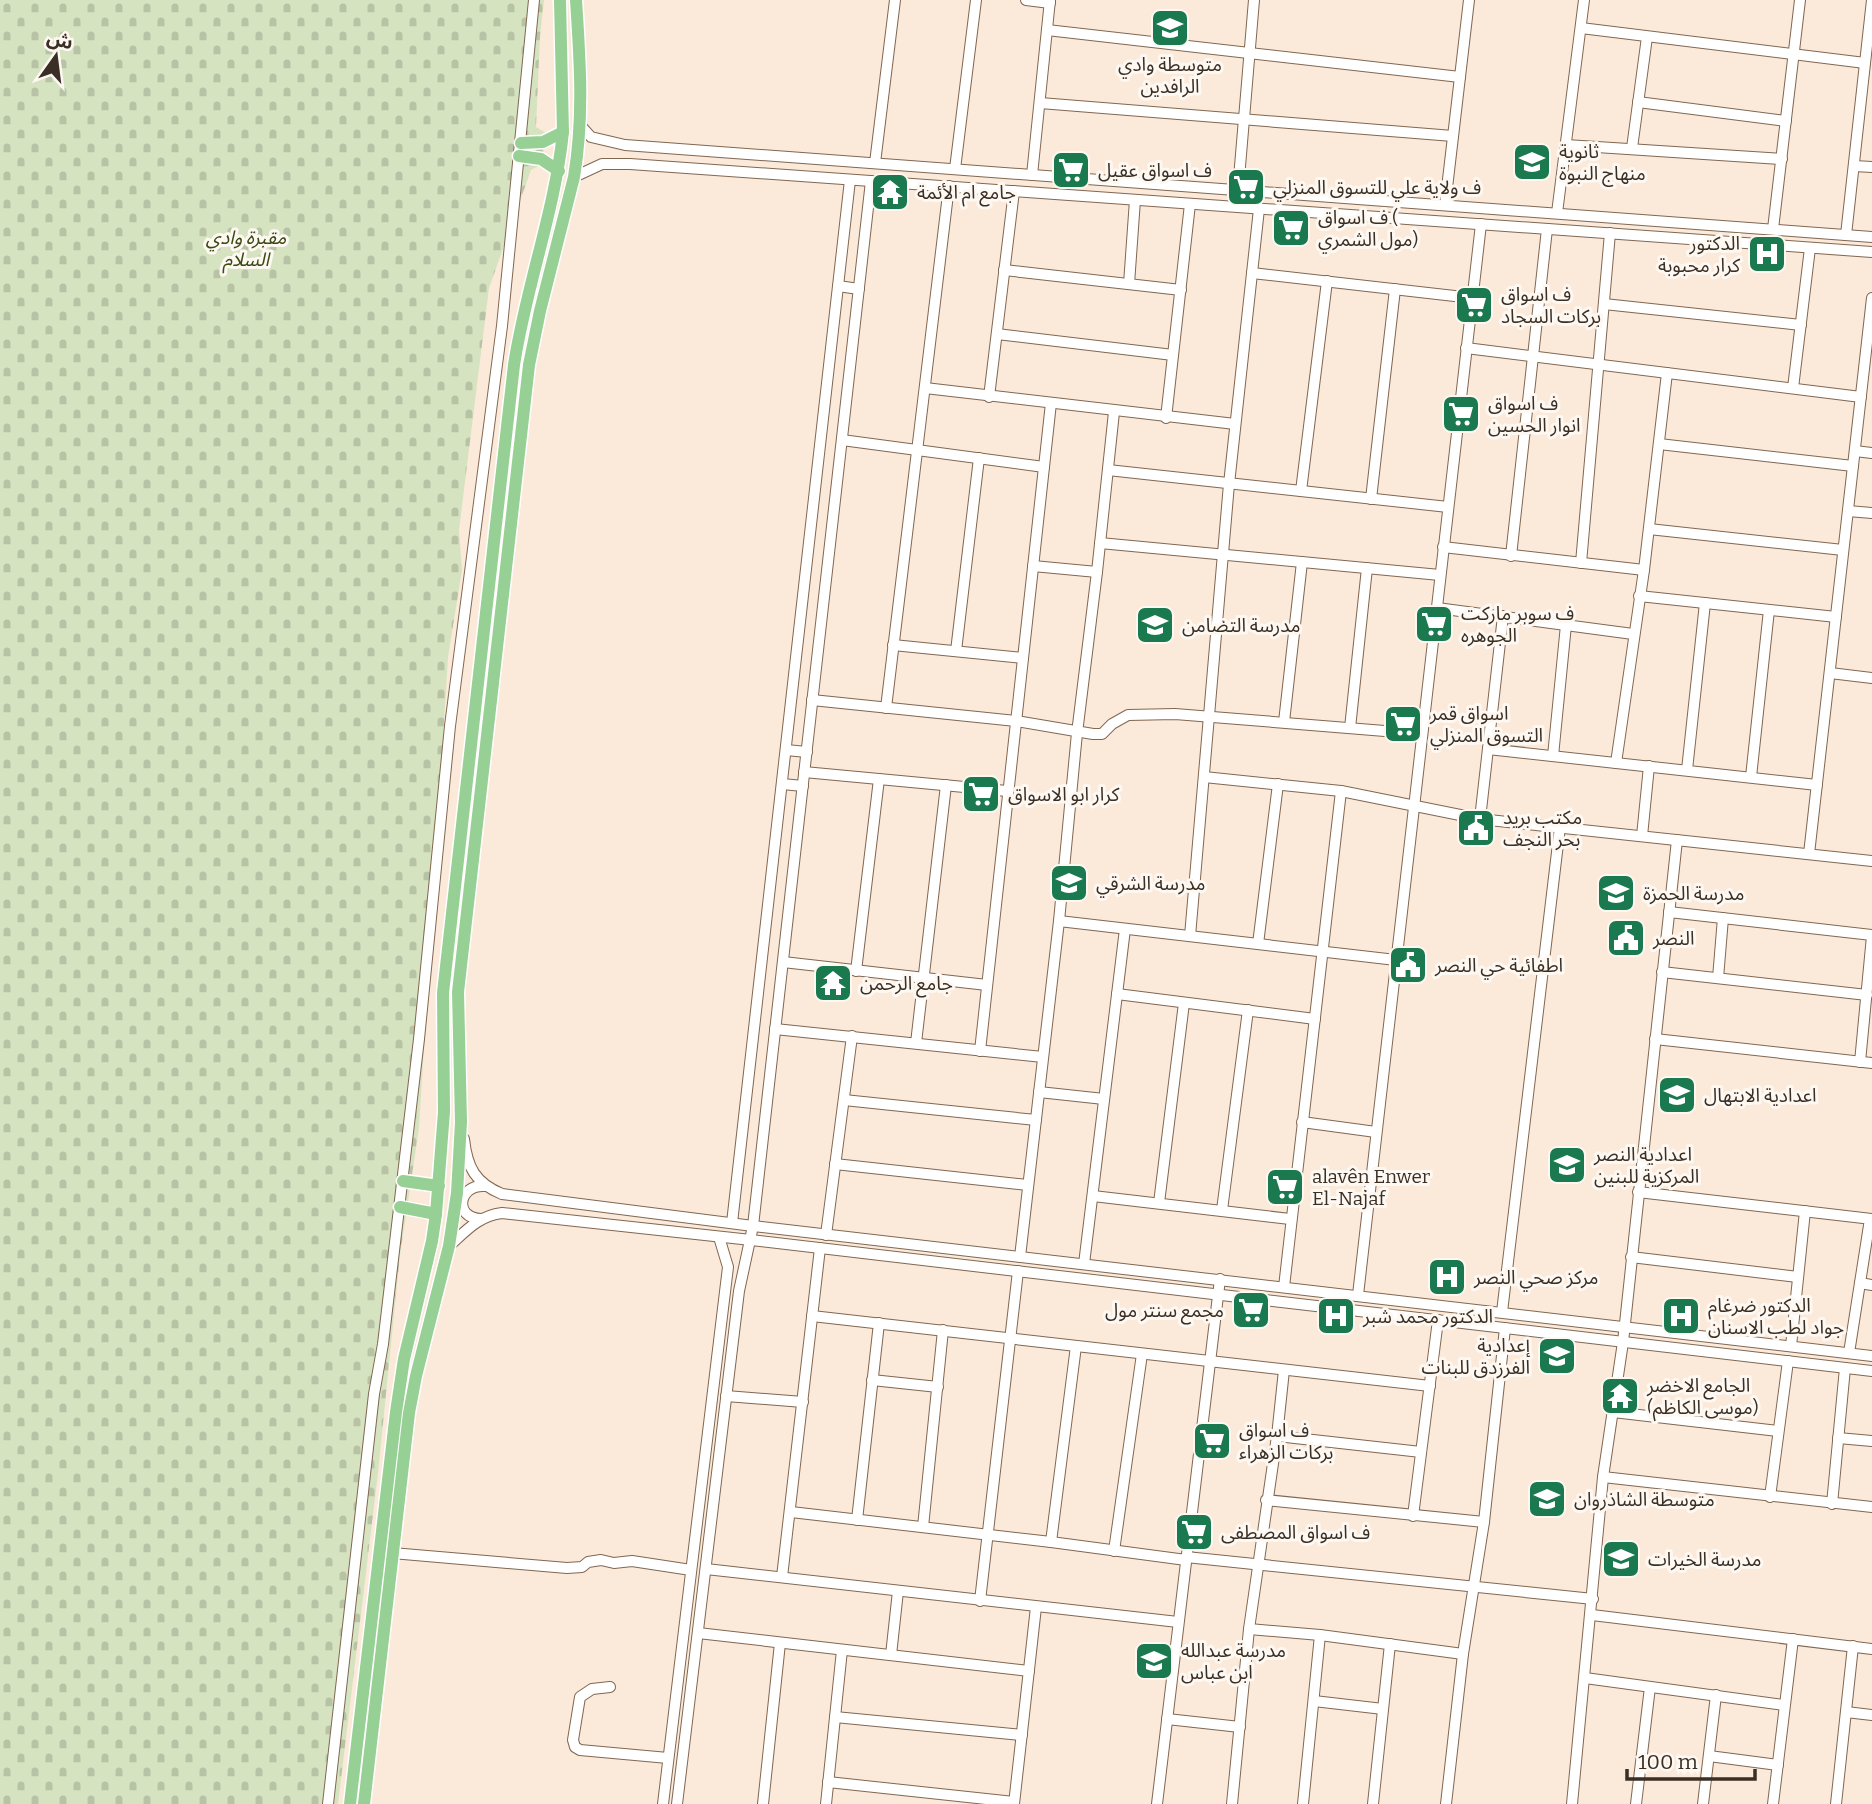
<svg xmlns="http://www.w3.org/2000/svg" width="1872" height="1804" font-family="Bitter,'Noto Sans Arabic',serif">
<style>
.cemetery{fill:url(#cemetery-stones)}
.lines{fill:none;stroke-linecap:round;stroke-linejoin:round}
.minor-casing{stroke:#806751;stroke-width:12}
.major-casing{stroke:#fff;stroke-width:15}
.minor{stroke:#fff;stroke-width:10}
.major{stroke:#97d094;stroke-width:12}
.labels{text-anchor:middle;stroke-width:6;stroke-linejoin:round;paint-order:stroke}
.poi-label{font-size:19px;fill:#3a2f25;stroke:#fef8f3;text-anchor:start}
.park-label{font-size:19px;font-style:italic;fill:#3a4a12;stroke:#fef8f3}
</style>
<defs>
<pattern id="cemetery-stones" width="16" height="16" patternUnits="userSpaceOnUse" patternTransform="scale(1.75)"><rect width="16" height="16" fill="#d6e3c0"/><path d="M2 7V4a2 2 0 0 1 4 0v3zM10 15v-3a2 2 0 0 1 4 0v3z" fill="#b8c3a5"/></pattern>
</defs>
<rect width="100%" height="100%" fill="#fbe9da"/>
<polygon class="cemetery" points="0,0 544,0 540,36 536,127 546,133 542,164 531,170 489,288 459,530 462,570 448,657 419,1128 400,1255 378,1473 338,1804 0,1804"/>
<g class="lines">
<defs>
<g id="minor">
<polyline points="1026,0 1050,3"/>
<polyline points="1581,28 1865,63"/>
<polyline points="1047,30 1460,77"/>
<polyline points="1638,102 1786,121"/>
<polyline points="1040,103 1453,136"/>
<polyline points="581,126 591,137 625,145 1872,237"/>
<polyline points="1566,145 1782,159"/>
<polyline points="1632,148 1647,37"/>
<polyline points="875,163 895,0"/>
<polyline points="1854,166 1872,167"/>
<polyline points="955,169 976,0"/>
<polyline points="1032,175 1050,0"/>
<polyline points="574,177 602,164 630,164 1872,252"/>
<polyline points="1238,190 1254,0"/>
<polyline points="1445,205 1469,0"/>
<polyline points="1557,213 1584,0"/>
<polyline points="1773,229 1800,0"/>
<polyline points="1846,235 1872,0"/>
<polyline points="1004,270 1181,290"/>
<polyline points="1252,273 1472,298"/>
<polyline points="1129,284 1135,200"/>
<polyline points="838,286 859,289"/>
<polyline points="1604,304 1801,325"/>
<polyline points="997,334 1173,355"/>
<polyline points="1466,348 1861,397"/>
<polyline points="925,388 1235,424"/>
<polyline points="1793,388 1810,248"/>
<polyline points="989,397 1014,191"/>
<polyline points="1166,418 1190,204"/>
<polyline points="842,440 1044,467"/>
<polyline points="1659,444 1853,466"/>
<polyline points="1855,451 1872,453"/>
<polyline points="1108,470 1448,507"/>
<polyline points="1301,491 1327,281"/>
<polyline points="1371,499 1395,289"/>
<polyline points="1848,511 1872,513"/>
<polyline points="1649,529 1843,550"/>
<polyline points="1100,543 1440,575"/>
<polyline points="1443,547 1644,570"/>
<polyline points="1511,556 1547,229"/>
<polyline points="1581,563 1610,233"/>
<polyline points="1033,566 1097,572"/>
<polyline points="1639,596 1836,617"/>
<polyline points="1437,608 1633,634"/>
<polyline points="893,645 1023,658"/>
<polyline points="956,651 979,458"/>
<polyline points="1830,673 1872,678"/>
<polyline points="812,700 1016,721 1093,734 1102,734 1112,724 1128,715 1175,714 1422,734"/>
<polyline points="886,708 949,186"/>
<polyline points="1284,722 1302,562"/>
<polyline points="1350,728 1367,568"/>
<polyline points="1488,749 1817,785"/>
<polyline points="786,750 807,752"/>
<polyline points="1553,756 1566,625"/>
<polyline points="1616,763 1644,570 1667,373"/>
<polyline points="1687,770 1705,603"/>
<polyline points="804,772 1007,791"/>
<polyline points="1204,777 1341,791 1480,819 1872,861"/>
<polyline points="1751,777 1769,610"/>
<polyline points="782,784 803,786"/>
<polyline points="1480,819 1503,616"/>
<polyline points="1642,836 1649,766"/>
<polyline points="1809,854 1872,298"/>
<polyline points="1669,912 1872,935"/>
<polyline points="1059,921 1396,960"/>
<polyline points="1190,936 1229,484 1259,209"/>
<polyline points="1258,944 1278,784"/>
<polyline points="783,962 987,985"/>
<polyline points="856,971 879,779"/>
<polyline points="1662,972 1867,995"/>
<polyline points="1718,978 1723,918"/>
<polyline points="1117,994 1315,1019"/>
<polyline points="775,1029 1043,1057"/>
<polyline points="1655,1039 1872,1063"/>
<polyline points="916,1043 946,785"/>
<polyline points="980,1051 1051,403"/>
<polyline points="1860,1062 1872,936"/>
<polyline points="1039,1092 1104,1099"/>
<polyline points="844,1100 1036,1120"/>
<polyline points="1302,1122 1376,1132"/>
<path d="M 464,1139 C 467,1167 475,1183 502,1194 L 753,1226 L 1872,1356"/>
<polyline points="835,1164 1028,1185"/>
<polyline points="1638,1192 1872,1219"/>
<polyline points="1093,1196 1290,1219"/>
<polyline points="1159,1203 1184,1003"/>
<polyline points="1222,1210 1248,1010"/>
<path d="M 481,1219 C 453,1218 458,1184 485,1186"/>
<polyline points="732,1223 850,180"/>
<polyline points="826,1235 852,1036"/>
<path d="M 449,1246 C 466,1231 478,1216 502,1213 L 751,1240 L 1872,1371"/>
<polyline points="1020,1257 1059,921 1077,733 1097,572 1114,412"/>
<polyline points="1631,1257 1798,1277"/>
<polyline points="1084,1264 1125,929"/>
<polyline points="1860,1283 1872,1285"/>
<polyline points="1284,1287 1341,791"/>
<polyline points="1358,1295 1481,224"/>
<polyline points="1502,1312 1560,827"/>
<polyline points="812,1316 1430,1386"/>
<polyline points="1791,1346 1805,1211"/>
<polyline points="1849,1353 1870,1219"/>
<polyline points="872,1380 938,1387"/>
<polyline points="726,1396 803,1402"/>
<polyline points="1613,1412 1778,1431"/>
<polyline points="1277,1436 1421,1452"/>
<polyline points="1838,1438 1872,1441"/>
<polyline points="1603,1477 1872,1507"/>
<polyline points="1770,1497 1788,1361"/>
<polyline points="1266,1500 1484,1522"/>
<polyline points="1832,1504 1845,1368"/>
<polyline points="791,1512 1051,1542 1186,1560"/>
<polyline points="1413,1516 1438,1320"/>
<polyline points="857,1520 879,1323"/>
<polyline points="923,1527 943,1330"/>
<polyline points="1051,1542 1076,1346"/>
<polyline points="1114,1551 1142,1354"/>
<polyline points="392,1553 567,1568 582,1567 588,1562 601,1560 614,1563 632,1561 691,1570"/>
<polyline points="1186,1557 1593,1599"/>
<polyline points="706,1569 1178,1622"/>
<polyline points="782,1577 820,1248"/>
<polyline points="980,1601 1018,1271"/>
<polyline points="1592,1615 1872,1649"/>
<polyline points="1249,1629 1320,1635 1463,1654"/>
<polyline points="698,1633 1029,1671"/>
<polyline points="891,1655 898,1591"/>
<polyline points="1585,1678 1784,1705"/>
<polyline points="610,1687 592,1689 580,1697 573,1740 575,1747 580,1750 668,1758"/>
<polyline points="1314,1701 1383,1709"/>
<polyline points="1846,1712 1872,1715"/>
<polyline points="835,1717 1022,1735"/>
<polyline points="1167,1719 1240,1727"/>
<polyline points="1709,1756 1778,1765"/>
<polyline points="828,1782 1014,1802"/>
<polyline points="328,1804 374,1394 383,1344 419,1039 450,726 502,326 534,0"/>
<polyline points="663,1804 728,1267 719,1237"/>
<polyline points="677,1804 739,1291 753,1226 871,181"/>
<polyline points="763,1804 780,1643"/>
<polyline points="826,1804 842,1650"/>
<polyline points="1014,1804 1036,1607"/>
<polyline points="1157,1804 1220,1279"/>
<polyline points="1232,1804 1249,1629 1277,1436 1284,1370"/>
<polyline points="1303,1804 1320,1635"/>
<polyline points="1373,1804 1390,1644"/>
<polyline points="1446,1804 1463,1654 1484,1522 1505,1328"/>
<polyline points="1572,1804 1603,1477 1623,1342 1677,840"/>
<polyline points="1636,1804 1650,1687"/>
<polyline points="1703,1804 1716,1695"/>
<polyline points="1773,1804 1793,1639"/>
<polyline points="1836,1804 1853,1646"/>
</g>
<g id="major">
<polyline points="521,143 543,142 563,132"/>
<polyline points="519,156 541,159 559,171"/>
<polyline points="403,1181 439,1186"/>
<polyline points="400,1207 436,1214"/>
<path d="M 350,1804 L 396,1412 L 404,1359 L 432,1241 L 436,1214 L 444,1112 L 443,993 L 514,365 C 526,286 555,211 563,132 L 560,0"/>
<path d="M 364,1804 L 409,1413 L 416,1376 L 449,1246 L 457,1193 L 461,1122 L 458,992 L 529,365 L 540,311 L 574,177 C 584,118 580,60 576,0"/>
</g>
</defs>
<use href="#minor" class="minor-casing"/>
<use href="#major" class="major-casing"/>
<use href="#minor" class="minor"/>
<use href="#major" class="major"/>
</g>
<defs>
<symbol id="school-square" viewBox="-11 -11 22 22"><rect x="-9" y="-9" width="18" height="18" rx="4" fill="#1a794f" stroke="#fef8f3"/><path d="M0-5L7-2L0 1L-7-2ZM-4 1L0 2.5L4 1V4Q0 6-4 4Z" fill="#fff"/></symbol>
<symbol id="supermarket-square" viewBox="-11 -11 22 22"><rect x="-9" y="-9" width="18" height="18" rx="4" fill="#1a794f" stroke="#fef8f3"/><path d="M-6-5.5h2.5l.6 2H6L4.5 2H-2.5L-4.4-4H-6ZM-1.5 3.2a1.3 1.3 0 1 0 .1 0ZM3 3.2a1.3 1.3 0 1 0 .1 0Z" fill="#fff"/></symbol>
<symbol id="temple-square" viewBox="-11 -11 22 22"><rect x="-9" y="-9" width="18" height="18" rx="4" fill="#1a794f" stroke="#fef8f3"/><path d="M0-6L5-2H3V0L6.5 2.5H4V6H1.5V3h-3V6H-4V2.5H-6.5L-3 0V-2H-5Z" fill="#fff"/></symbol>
<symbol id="hospital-square" viewBox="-11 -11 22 22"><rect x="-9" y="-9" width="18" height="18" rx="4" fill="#1a794f" stroke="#fef8f3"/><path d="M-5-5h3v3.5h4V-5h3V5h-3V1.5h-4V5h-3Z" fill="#fff"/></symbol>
<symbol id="civic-square" viewBox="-11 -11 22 22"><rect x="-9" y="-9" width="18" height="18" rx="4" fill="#1a794f" stroke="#fef8f3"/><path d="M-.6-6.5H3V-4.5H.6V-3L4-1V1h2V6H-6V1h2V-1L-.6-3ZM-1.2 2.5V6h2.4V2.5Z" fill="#fff"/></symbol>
</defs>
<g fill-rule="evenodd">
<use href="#school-square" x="1148" y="6" width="44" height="44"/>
<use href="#school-square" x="1510" y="140" width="44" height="44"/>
<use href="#supermarket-square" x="1049" y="148" width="44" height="44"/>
<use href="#supermarket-square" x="1224" y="165" width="44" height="44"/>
<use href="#temple-square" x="868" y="170" width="44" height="44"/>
<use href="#supermarket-square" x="1269" y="206" width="44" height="44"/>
<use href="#hospital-square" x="1745" y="232" width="44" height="44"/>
<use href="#supermarket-square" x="1452" y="283" width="44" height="44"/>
<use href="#supermarket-square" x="1439" y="392" width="44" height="44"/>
<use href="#supermarket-square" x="1412" y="602" width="44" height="44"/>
<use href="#school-square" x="1133" y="603" width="44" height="44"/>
<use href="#supermarket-square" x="1381" y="702" width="44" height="44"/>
<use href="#supermarket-square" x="959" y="772" width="44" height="44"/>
<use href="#civic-square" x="1454" y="806" width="44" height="44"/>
<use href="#school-square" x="1047" y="861" width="44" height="44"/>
<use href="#school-square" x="1594" y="871" width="44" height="44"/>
<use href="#civic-square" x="1604" y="916" width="44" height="44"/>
<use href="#civic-square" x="1386" y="943" width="44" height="44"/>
<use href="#temple-square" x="811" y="961" width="44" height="44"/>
<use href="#school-square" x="1655" y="1073" width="44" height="44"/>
<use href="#school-square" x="1545" y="1143" width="44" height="44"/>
<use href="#supermarket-square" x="1263" y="1165" width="44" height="44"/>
<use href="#hospital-square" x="1425" y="1255" width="44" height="44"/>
<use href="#supermarket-square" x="1229" y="1288" width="44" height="44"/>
<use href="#hospital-square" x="1314" y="1294" width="44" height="44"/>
<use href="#hospital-square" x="1659" y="1294" width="44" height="44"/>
<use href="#school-square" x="1535" y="1334" width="44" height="44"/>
<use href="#temple-square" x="1598" y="1374" width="44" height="44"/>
<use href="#supermarket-square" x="1190" y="1419" width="44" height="44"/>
<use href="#school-square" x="1525" y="1477" width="44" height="44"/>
<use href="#supermarket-square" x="1172" y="1510" width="44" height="44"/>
<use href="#school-square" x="1599" y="1537" width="44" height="44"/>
<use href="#school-square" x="1132" y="1639" width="44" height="44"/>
</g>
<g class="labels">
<g class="poi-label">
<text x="1170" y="71" text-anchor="middle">متوسطة وادي<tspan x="1170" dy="22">الرافدين</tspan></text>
<text x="1559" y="158">ثانوية<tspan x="1559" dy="22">منهاج النبوة</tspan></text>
<text x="1098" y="177">ف اسواق عقيل</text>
<text x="1273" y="194">ف ولاية علي للتسوق المنزلي</text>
<text x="917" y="199">جامع ام الأئمة</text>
<text x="1318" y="224">ف اسواق (<tspan x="1318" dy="22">مول الشمري)</tspan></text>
<text x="1740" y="250" text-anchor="end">الدكتور<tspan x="1740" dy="22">كرار محبوبة</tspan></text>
<text x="1501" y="301">ف اسواق<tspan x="1501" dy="22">بركات السجاد</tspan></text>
<text x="1488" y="410">ف اسواق<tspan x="1488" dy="22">انوار الحسين</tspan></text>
<text x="1461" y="620">ف سوبر ماركت<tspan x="1461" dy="22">الجوهره</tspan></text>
<text x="1182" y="632">مدرسة التضامن</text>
<text x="1430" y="720">اسواق قمر<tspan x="1430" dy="22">التسوق المنزلي</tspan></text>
<text x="1008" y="801">كرار ابو الاسواق</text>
<text x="1503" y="824">مكتب بريد<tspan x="1503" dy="22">بحر النجف</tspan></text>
<text x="1096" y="890">مدرسة الشرقي</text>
<text x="1643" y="900">مدرسة الحمزة</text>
<text x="1653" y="945">النصر</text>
<text x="1435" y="972">اطفائية حي النصر</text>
<text x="860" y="990">جامع الرحمن</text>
<text x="1704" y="1102">اعدادية الابتهال</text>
<text x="1594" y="1161">اعدادية النصر<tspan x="1594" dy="22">المركزية للبنين</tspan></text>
<text x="1312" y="1183">alavên Enwer<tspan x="1312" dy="22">El-Najaf</tspan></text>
<text x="1474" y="1284">مركز صحي النصر</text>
<text x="1708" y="1312">الدكتور ضرغام<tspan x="1708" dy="22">جواد لطب الاسنان</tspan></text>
<text x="1224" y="1317" text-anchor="end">مجمع سنتر مول</text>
<text x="1363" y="1323">الدكتور محمد شبر</text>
<text x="1530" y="1352" text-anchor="end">إعدادية<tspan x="1530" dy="22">الفرزدق للبنات</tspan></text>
<text x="1647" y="1392">الجامع الاخضر<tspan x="1647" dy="22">(موسى الكاظم)</tspan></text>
<text x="1239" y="1437">ف اسواق<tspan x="1239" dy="22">بركات الزهراء</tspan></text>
<text x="1574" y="1506">متوسطة الشاذروان</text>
<text x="1221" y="1539">ف اسواق المصطفى</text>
<text x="1648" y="1566">مدرسة الخيرات</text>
<text x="1181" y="1657">مدرسة عبدالله<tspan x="1181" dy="22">ابن عباس</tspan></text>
</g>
<g class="park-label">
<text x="246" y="244">مقبرة وادي<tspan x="246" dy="22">السلام</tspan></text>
</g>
</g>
<g transform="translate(56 56) rotate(14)" stroke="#fef8f3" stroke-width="5" paint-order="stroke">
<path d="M0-5L12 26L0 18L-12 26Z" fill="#3a2f25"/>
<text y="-10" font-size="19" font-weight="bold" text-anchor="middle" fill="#3a2f25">ش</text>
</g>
<path d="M1627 1769v10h128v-10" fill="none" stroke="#3a2f25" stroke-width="3.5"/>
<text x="1638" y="1769" font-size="21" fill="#3a2f25" stroke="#fef8f3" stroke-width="5" paint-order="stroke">100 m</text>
</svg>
